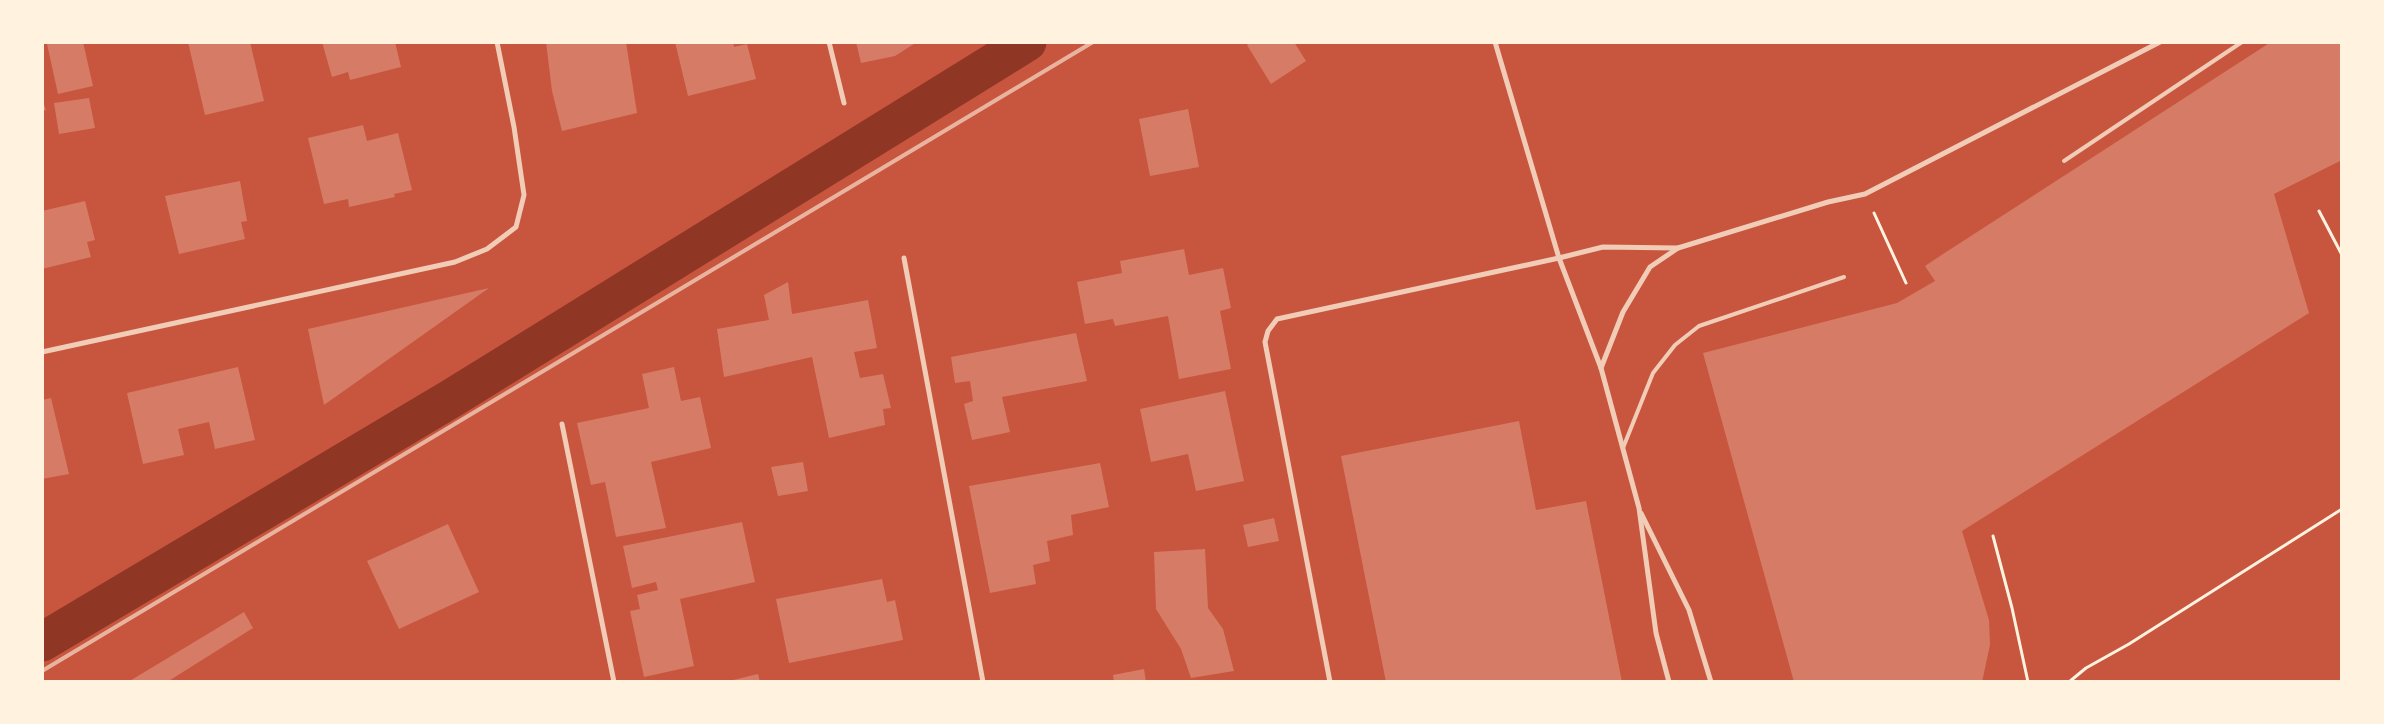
<svg xmlns="http://www.w3.org/2000/svg" width="2384" height="724" font-family="'Varela Round',sans-serif">
<style>
.lines{fill:none;stroke-linecap:round;stroke-linejoin:round}
.canal{stroke:#8f3625;stroke-width:39}
.building{fill:#d67c66}
.path{stroke:#fff3e0;stroke-width:3}
.service{stroke:#f1ccb7;stroke-width:4}
.minor{stroke:#f1ccb7;stroke-width:5}
.rail{stroke:#e9b49f;stroke-width:4}
</style>
<rect width="100%" height="100%" fill="#c8553d"/>
<g class="lines">
<polyline class="canal" points="42,642 452,398 1027,42"/>
</g>
<g class="building">
<polygon points="53,42 83,42 93,86 58,94 47,44"/>
<polygon points="188,42 250,42 264,101 205,115"/>
<polygon points="322,42 395,42 401,67 350,80 348,72 332,77"/>
<polygon points="546,42 626,42 637,113 562,131 552,91"/>
<polygon points="675,42 733,42 734,47 747,44 756,79 688,96"/>
<polygon points="856,42 917,42 895,56 861,63"/>
<polygon points="1251,42 1294,42 1306,61 1271,84 1247,45"/>
<polygon points="2271,42 2342,42 2342,160 2274,194 2309,313 1962,531 1989,620 1990,645 1982,682 1794,682 1703,353 1897,303 1935,281 1925,266 1943,254"/>
<polygon points="42,98 46,110 42,111"/>
<polygon points="89,98 95,128 59,134 54,103"/>
<polygon points="1188,109 1199,167 1150,176 1139,119"/>
<polygon points="363,125 367,141 398,133 412,190 394,194 395,197 349,207 348,199 324,204 308,138"/>
<polygon points="240,181 247,221 241,222 245,239 179,254 165,196"/>
<polygon points="85,201 95,240 87,242 91,257 42,269 42,211"/>
<polygon points="1184,249 1189,275 1223,268 1231,308 1220,311 1231,369 1179,379 1168,316 1115,326 1113,319 1085,324 1077,282 1122,273 1120,261"/>
<polygon points="788,282 792,314 868,300 877,348 854,352 860,378 883,374 891,408 883,409 885,425 829,438 812,357 724,377 717,329 769,320 764,295"/>
<polygon points="489,288 324,405 308,329"/>
<polygon points="1076,333 1087,381 1002,397 1010,432 972,440 964,404 973,401 970,381 955,383 951,357"/>
<polygon points="238,367 255,440 215,449 209,422 178,429 184,455 143,464 127,393"/>
<polygon points="674,367 681,401 700,397 711,448 651,462 666,528 616,537 605,482 591,485 577,423 649,408 642,374"/>
<polygon points="1225,391 1244,481 1196,491 1188,454 1151,462 1140,409"/>
<polygon points="51,398 69,474 42,479 42,400"/>
<polygon points="1519,421 1536,510 1586,501 1622,682 1386,682 1341,456"/>
<polygon points="803,462 808,491 778,496 771,467"/>
<polygon points="1100,463 1109,507 1071,515 1073,535 1047,541 1050,561 1033,565 1036,584 990,593 969,486"/>
<polygon points="1274,518 1279,541 1248,547 1243,525"/>
<polygon points="742,522 755,582 680,599 694,666 644,677 630,611 640,609 637,595 658,590 656,582 632,588 623,546"/>
<polygon points="448,524 479,592 399,629 367,561"/>
<polygon points="1205,549 1208,608 1223,629 1234,671 1191,678 1181,649 1156,609 1154,552"/>
<polygon points="882,579 887,602 895,600 903,640 789,663 776,599"/>
<polygon points="244,612 253,628 167,682 128,682"/>
<polygon points="1144,669 1146,682 1114,682 1113,675"/>
<polygon points="758,674 760,682 729,682 729,681"/>
</g>
<g class="lines">
<g class="path">
<polyline points="2319,211 2342,255"/>
<polyline points="1874,213 1906,283"/>
<polyline points="1993,536 2012,608 2028,682"/>
<polyline points="2069,682 2086,668 2129,644 2342,509"/>
</g>
<g class="service">
<polyline points="2064,161 2242,42"/>
<polyline points="1623,448 1653,373 1675,345 1699,326 1844,277"/>
</g>
<g class="minor">
<polyline points="829,42 844,103"/>
<polyline points="1495,42 1559,258 1601,368 1639,508 1656,633 1669,682"/>
<polyline points="904,258 983,682"/>
<polyline points="42,352 455,262 487,249 516,227 524,195 514,127 497,42"/>
<polyline points="1601,368 1623,312 1650,267 1678,248"/>
<polyline points="562,424 614,682"/>
<polyline points="1641,513 1689,610 1711,682"/>
<polyline points="1330,682 1265,342 1268,331 1277,319 1559,258 1603,247 1678,248 1828,202 1865,194 2160,42"/>
</g>
<polyline class="rail" points="42,671 1093,42"/>
</g>
<rect width="2384" height="724" fill="none" stroke="#fff3e0" stroke-width="88"/>
</svg>
